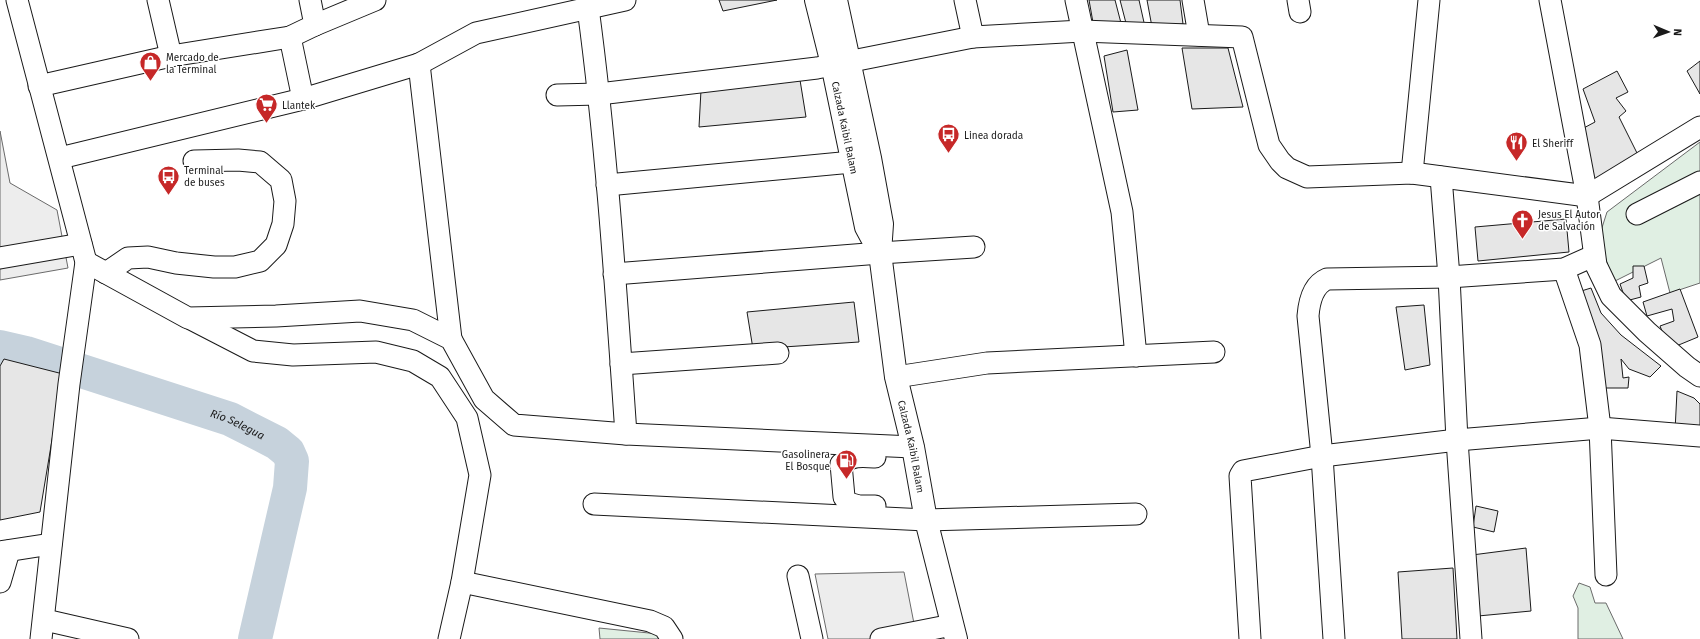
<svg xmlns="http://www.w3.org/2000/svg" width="1700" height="639" font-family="'Fira Sans',sans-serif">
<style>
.green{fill:#e0efe3;stroke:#6a6a6a}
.parking{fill:#ededed;stroke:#6a6a6a}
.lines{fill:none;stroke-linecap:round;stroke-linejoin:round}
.river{stroke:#c6d2dc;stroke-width:34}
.building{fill:#e6e6e6;stroke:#1a1a1a}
.minor-casing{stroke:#1a1a1a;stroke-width:23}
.major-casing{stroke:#1a1a1a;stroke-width:24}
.minor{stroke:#fff;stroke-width:21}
.major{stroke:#fff;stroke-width:22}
.labels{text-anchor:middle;stroke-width:3;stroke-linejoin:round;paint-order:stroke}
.poi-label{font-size:10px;fill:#1a1a1a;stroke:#fff;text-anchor:start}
.street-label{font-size:10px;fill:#1a1a1a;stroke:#fff}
.water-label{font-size:11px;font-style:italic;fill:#1a1a1a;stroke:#fff}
</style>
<rect width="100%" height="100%" fill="#fff"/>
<g class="green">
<polygon points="1700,142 1700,283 1670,293 1661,258 1613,282 1599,237 1607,212"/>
<polygon points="1579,583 1590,587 1595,603 1606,603 1623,639 1578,639 1578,608 1573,596"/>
<polygon points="599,628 659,634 660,639 600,639"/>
</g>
<g class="parking">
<polygon points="0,131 10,183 57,210 68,268 0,280"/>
<polygon points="904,572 917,639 828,639 815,574"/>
</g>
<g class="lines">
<path class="river" id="s1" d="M 0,347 L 26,353 L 230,419 L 277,443 L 288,452 L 292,461 L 290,488 L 255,639"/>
</g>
<g class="building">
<polygon points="719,0 777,0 723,11"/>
<polygon points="1089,0 1115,0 1122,27 1094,28"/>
<polygon points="1120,0 1139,0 1145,27 1127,27"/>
<polygon points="1147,0 1180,0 1183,24 1152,27"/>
<polygon points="1182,48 1228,48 1243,107 1192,109"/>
<polygon points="1127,50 1138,110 1113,112 1104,56"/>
<polygon points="1700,61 1700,94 1687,71"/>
<polygon points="1617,71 1628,92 1616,98 1626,111 1619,117 1639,157 1613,173 1591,181 1580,130 1595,122 1583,89"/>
<polygon points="800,80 806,117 699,127 701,90"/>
<polygon points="1566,219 1569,252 1478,261 1475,227"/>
<polygon points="1633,266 1644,266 1648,283 1639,286 1641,297 1626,301 1620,284 1633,278"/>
<polygon points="1591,288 1601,313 1621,335 1661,366 1650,377 1629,369 1621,359 1623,378 1629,377 1628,388 1599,388 1599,339 1578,292"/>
<polygon points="1680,289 1698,337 1669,349 1660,326 1674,321 1672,309 1647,316 1643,302"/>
<polygon points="854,302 859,342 753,349 747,312"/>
<polygon points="1424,305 1430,365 1405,370 1396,307"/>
<polygon points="4,359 63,374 40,512 0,520 0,366"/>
<polygon points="1677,391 1694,398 1700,404 1700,432 1675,431"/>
<polygon points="1476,506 1498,511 1494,532 1473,527"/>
<polygon points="1526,548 1531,611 1478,616 1472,555"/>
<polygon points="1453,568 1457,639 1402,639 1398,572"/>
</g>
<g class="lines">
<defs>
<g id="minor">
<polyline points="17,0 86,262 69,384 41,639"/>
<polyline points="158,0 171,56 290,37"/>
<polyline points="965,0 973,37"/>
<polyline points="1076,0 1122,212 1136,356"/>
<polyline points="1193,0 1199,35"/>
<polyline points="1298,0 1300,12"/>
<polyline points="1550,0 1587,196 1596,265 1611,296 1647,332 1687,367 1700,376"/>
<path d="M 588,8 C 607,149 616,292 626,434"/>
<polyline points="315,25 375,0"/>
<polyline points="419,64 451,339"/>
<polyline points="39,86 171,56"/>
<polyline points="557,95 599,94 817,68 973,37 1082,31 1242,37 1269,145 1280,161 1287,168 1307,177 1412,173 1587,196 1700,127"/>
<polyline points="303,99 290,37 315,25 310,0"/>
<polyline points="60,158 303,99 419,64 476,33 625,0"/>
<polyline points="1412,173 1429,0"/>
<polyline points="1441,177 1449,277 1457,440 1471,639"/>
<polyline points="607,185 852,162"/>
<polyline points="1637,214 1700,182"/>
<polyline points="0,258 81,244"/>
<polyline points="86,262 188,318 276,316 360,311 413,320 451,339 484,399 514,425 626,434 913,447"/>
<polyline points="1564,269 1590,345 1600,428 1606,575"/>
<polyline points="106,273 128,258 148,257 176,263 214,267 235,267 260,261 276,245 283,224 285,201 281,180 260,162 238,160 194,161"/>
<polyline points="614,274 880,253 974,247"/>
<polyline points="191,319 253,351 293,355 376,352 413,361 440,377 467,418 480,475 462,582 449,639"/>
<polyline points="621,364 778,353"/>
<polyline points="896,377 987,363 1214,352"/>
<path d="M 875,457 C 862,456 851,455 841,464 L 844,497 L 848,503 L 859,506 L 875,506"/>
<polyline points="594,504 926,520 1136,514"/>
<polyline points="0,552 51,544"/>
<polyline points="798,576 812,639"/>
<polyline points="0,582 9,551"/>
<polyline points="462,582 650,621 664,627 672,639"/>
<polyline points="45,620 128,639"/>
<polyline points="881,639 952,625"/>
<polyline points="1250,639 1240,476 1243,471 1322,456 1457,440 1600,428 1700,436"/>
<path d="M 1334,639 L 1322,456 L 1308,316 C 1309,303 1313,285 1327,279 L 1449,277 L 1564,269 L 1593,256"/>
</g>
<g id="major">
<path id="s2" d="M 816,0 L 832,64 L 866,227 L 880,253"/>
<path id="s3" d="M 836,0 L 870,158 L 882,224 L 880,253 L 896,377 L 913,447 L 926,520 L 956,639"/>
</g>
</defs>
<use href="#minor" class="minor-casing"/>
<use href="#major" class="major-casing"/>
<use href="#minor" class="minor"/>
<use href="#major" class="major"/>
</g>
<defs>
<symbol id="shop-pin" viewBox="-11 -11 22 30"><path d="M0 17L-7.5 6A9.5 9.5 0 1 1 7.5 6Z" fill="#c62828" stroke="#fff"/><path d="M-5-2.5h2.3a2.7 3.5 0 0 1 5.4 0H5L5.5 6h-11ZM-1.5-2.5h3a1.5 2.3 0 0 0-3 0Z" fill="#fff"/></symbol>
<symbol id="supermarket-pin" viewBox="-11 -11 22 30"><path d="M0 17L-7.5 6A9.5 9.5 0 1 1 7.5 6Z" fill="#c62828" stroke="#fff"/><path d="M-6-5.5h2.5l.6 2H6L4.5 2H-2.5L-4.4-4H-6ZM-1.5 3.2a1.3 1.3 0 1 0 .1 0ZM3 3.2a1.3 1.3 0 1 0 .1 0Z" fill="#fff"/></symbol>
<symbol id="bus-pin" viewBox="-11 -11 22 30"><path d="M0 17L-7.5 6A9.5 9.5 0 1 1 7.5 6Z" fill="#c62828" stroke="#fff"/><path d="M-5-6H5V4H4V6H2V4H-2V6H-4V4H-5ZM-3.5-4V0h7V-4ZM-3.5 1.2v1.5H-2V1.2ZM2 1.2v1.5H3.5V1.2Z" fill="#fff"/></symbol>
<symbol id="restaurant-pin" viewBox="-11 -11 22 30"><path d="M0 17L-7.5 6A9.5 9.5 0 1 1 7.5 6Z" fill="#c62828" stroke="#fff"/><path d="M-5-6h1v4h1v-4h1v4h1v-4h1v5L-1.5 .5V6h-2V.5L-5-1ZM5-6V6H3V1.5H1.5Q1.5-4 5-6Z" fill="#fff"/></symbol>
<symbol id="church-pin" viewBox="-11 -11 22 30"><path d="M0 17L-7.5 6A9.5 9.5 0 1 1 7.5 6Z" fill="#c62828" stroke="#fff"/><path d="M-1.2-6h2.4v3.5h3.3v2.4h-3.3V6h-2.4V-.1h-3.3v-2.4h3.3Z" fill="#fff"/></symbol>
<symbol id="fuel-pin" viewBox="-11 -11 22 30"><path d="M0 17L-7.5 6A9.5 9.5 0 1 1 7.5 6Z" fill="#c62828" stroke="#fff"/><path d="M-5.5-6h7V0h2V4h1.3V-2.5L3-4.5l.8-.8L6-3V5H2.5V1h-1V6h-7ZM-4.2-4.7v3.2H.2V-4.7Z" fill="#fff"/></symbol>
</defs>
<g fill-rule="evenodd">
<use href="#shop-pin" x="138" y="50" width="25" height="34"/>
<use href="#supermarket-pin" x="254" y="92" width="25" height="34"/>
<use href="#bus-pin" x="936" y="122" width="25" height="34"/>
<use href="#restaurant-pin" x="1504" y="130" width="25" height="34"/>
<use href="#bus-pin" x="156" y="164" width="25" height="34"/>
<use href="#church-pin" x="1510" y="208" width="25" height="34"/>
<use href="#fuel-pin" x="834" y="448" width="25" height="34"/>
</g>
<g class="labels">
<g class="poi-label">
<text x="166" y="61">Mercado de<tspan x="166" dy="12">la Terminal</tspan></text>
<text x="282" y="109">Llantek</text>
<text x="964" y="139">Linea dorada</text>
<text x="1532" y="147">El Sheriff</text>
<text x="184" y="174">Terminal<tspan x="184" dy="12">de buses</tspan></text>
<text x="1538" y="218">Jesus El Autor<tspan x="1538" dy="12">de Salvación</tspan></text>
<text x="830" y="458" text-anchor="end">Gasolinera<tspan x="830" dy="12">El Bosque</tspan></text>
</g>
<g class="street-label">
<text dy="4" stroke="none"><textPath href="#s2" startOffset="131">Calzada Kaibil Balam</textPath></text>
<text dy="4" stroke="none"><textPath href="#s3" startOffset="454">Calzada Kaibil Balam</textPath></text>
</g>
<g class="water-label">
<text dy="4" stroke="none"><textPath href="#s1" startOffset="250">Río Selegua</textPath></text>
</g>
</g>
<g transform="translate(1668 32) rotate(92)" stroke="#ffffff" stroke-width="3" paint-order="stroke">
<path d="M0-3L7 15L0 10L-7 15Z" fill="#1a1a1a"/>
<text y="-6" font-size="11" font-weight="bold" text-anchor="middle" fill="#1a1a1a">N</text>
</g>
</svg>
